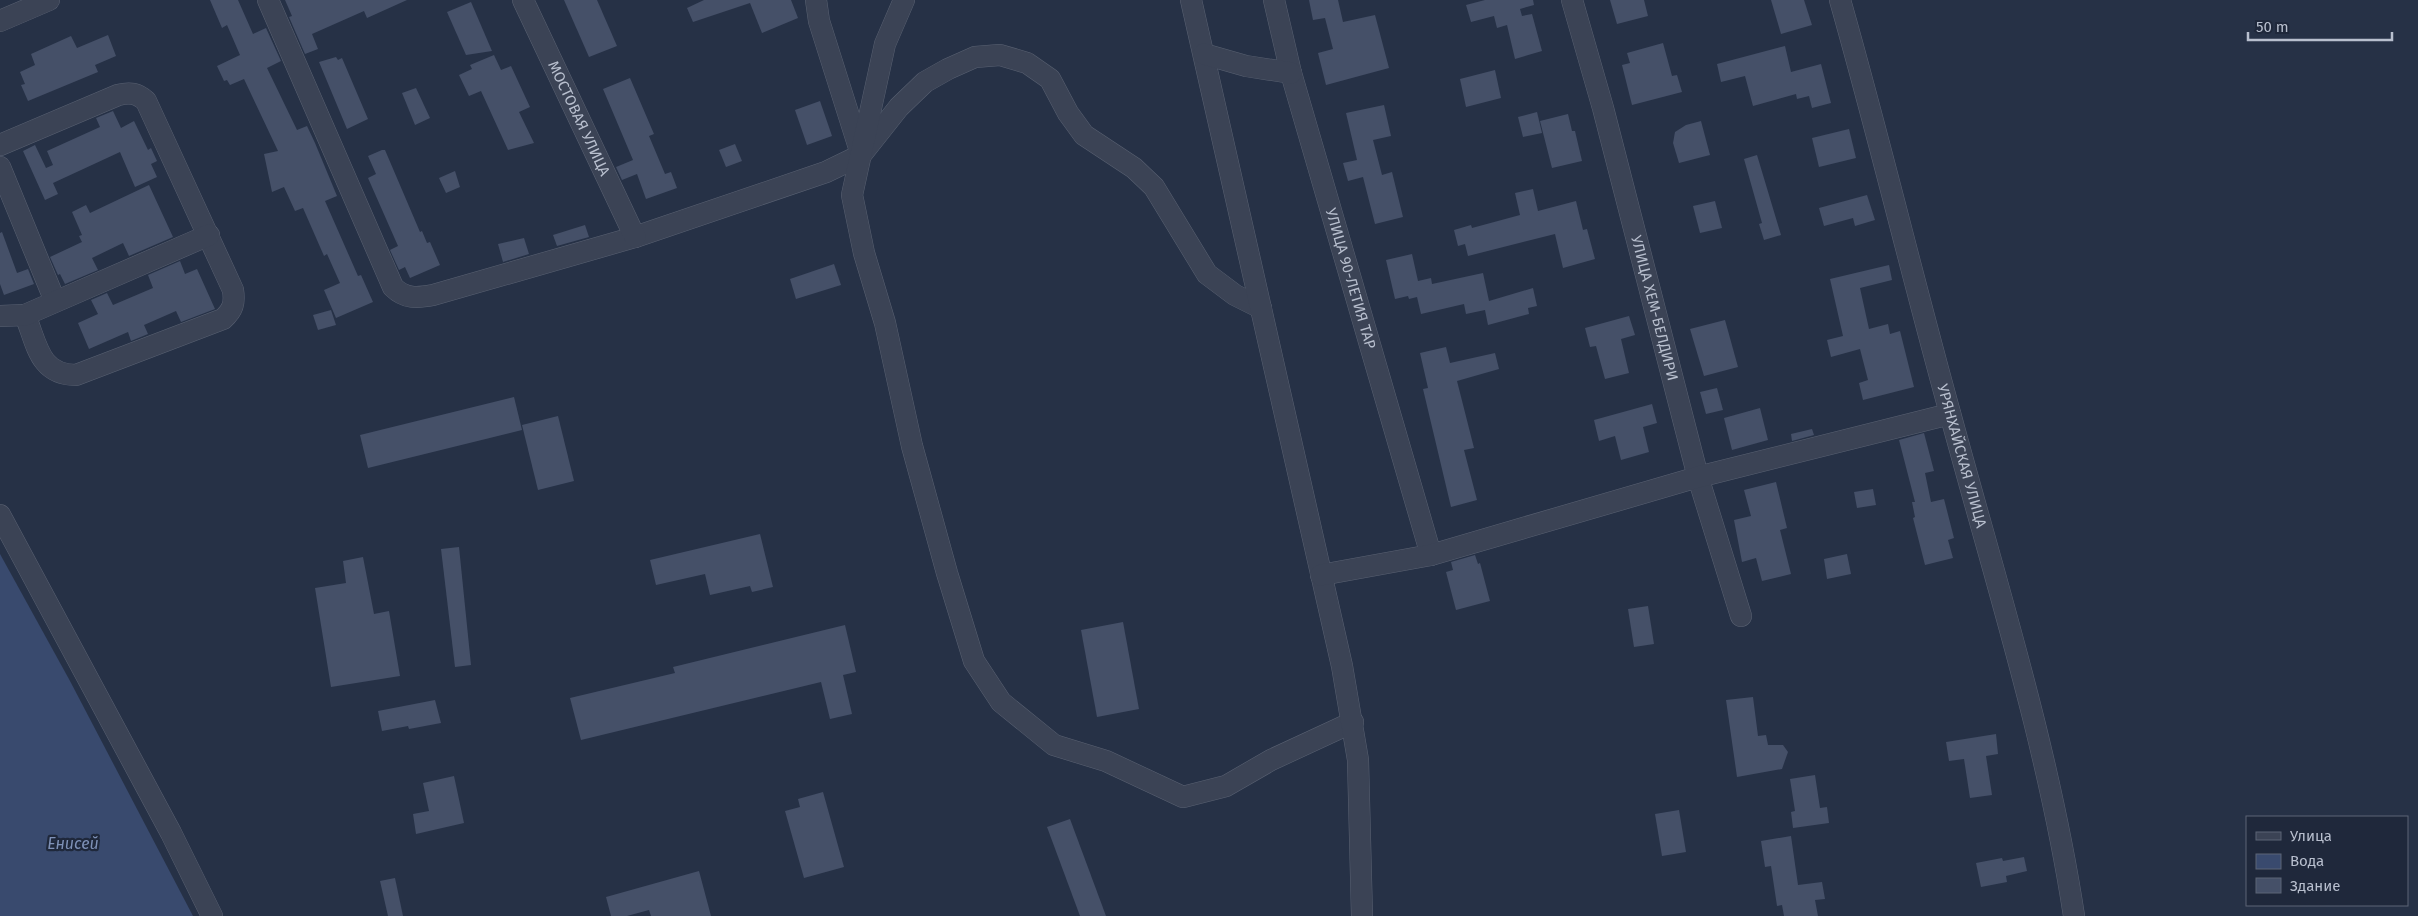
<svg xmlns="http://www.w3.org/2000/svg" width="2418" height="916" font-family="'Fira Sans',sans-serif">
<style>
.water{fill:#394a6e}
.building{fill:#455068}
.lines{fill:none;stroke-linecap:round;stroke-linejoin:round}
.minor-casing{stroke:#596172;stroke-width:22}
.minor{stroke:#3b4355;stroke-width:21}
.labels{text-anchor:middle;stroke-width:4.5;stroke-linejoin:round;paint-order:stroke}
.street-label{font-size:15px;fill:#b8bfce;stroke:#1f283b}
.water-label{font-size:16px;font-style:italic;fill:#7e91b7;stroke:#1f283b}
</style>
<rect width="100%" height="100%" fill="#263146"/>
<polygon class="water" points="0,554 70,681 193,916 0,916"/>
<g class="building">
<polygon points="210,0 238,0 253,34 266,28 281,61 267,68 297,130 307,126 315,143 337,196 325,201 358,276 361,275 373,302 336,318 324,290 340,283 327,254 324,256 303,208 295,211 284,187 272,192 264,154 278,151 244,79 230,85 227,80 224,81 217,66 240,55 227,25 222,28"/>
<polygon points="285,0 407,0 367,18 364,11 312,34 318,49 305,54 289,17 292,16"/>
<polygon points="564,0 597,0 617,46 589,57"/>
<polygon points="704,0 791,0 798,18 762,33 750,3 693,22 687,8"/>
<polygon points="1309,0 1338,0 1343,22 1375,15 1389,68 1326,85 1318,53 1333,49 1325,18 1313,20"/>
<polygon points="1485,0 1533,0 1534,5 1520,9 1522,16 1532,14 1542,51 1515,59 1507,25 1497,28 1494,16 1471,22 1466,5"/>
<polygon points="1610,0 1644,0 1648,16 1617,24"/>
<polygon points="1771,0 1804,0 1812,25 1781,34"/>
<polygon points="471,2 492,51 466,55 447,12"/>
<polygon points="108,35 116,56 95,65 98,72 28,101 21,85 25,84 20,72 35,65 31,54 71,36 77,48"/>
<polygon points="1663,43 1672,76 1677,75 1682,92 1632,105 1622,65 1630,63 1627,53"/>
<polygon points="1785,46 1791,72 1821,64 1831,103 1812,108 1809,96 1797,99 1796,94 1753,106 1745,76 1721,82 1717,64"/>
<polygon points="494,55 501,70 511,66 530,107 519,112 534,143 508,150 481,91 469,96 459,75 472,69 470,65"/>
<polygon points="336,57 338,60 342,58 368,119 347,129 319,62"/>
<polygon points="1495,70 1501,98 1466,107 1460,79"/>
<polygon points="630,78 654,134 649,136 665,174 671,172 677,188 646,199 637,174 622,180 616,167 633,160 603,89"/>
<polygon points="416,88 430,118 415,125 402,93"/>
<polygon points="820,101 832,136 807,145 795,110"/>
<polygon points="1384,105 1391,136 1373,140 1382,175 1392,172 1403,217 1375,224 1363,177 1348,181 1343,163 1357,160 1346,113"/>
<polygon points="113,111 121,128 134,121 148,150 151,148 157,161 151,164 157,177 135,187 120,152 53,183 58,194 45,200 23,151 35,145 46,168 53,165 47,151 100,127 96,118"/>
<polygon points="1537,112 1542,133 1523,137 1518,117"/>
<polygon points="1568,114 1572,131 1575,131 1582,161 1552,168 1540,121"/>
<polygon points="1701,121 1710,155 1679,163 1673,143 1675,132 1686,125"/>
<polygon points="1849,129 1856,158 1819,167 1812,138"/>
<polygon points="735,144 742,161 726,167 719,150"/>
<polygon points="382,150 385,150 420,232 422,231 427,243 430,242 440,265 410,278 405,267 399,270 390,250 398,246 368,178 376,174 368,156"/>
<polygon points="1757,155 1781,235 1764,240 1759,224 1762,223 1744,159"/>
<polygon points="455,171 460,187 446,193 439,178"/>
<polygon points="149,185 173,237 129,256 123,243 92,258 98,270 65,284 60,274 58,275 50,257 82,242 79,236 82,235 72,212 86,205 90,213"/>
<polygon points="1533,189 1538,211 1576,201 1583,230 1587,229 1595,259 1563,268 1555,234 1468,256 1465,244 1458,246 1454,230 1471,225 1472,228 1520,215 1515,193"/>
<polygon points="1867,195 1875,220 1855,226 1853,218 1824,226 1819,208"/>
<polygon points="1715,201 1722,228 1700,233 1693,206"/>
<polygon points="585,225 589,237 557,246 553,235"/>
<polygon points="2,232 17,273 28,269 34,284 4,295 0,284 0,233"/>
<polygon points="524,238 529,254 503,262 498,244"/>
<polygon points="1412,254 1418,281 1431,278 1432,284 1483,273 1489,301 1533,288 1537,306 1528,308 1529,314 1488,325 1485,310 1466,314 1464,304 1421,314 1417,297 1409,299 1408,296 1395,299 1386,260"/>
<polygon points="180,261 185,274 197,269 215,309 181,322 176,311 144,325 148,334 131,341 128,332 89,349 78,323 98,314 91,300 107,293 113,305 153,288 148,275"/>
<polygon points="834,264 841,285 796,299 790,279"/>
<polygon points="1889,265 1892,280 1860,288 1869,329 1888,324 1890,334 1900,331 1914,387 1863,400 1859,383 1868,380 1860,349 1831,357 1827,340 1843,336 1830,279"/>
<polygon points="331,310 336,325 318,330 313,315"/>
<polygon points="1629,316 1635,335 1621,339 1629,373 1605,379 1596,346 1590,347 1585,328"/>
<polygon points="1725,320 1738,367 1704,376 1690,329"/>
<polygon points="1446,347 1450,363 1495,353 1499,369 1457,381 1474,448 1464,450 1477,500 1451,507 1423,389 1428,388 1420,353"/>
<polygon points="1717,388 1723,410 1706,414 1700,392"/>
<polygon points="514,397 522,430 368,468 360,435"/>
<polygon points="1652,404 1657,423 1643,427 1649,452 1621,460 1615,436 1599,441 1594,420"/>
<polygon points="1760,408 1768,440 1732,450 1724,418"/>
<polygon points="558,416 574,481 538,490 522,425"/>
<polygon points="1812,429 1814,435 1792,441 1791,434"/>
<polygon points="1924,433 1934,471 1925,473 1931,502 1944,499 1954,538 1948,540 1953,558 1925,565 1913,518 1915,517 1912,502 1915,502 1899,440"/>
<polygon points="1776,482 1787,528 1780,530 1791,574 1762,581 1756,558 1742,562 1734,520 1751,516 1744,490"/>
<polygon points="1873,489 1876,505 1857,508 1854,492"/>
<polygon points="760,534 773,587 752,592 750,586 710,595 705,574 656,585 650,560"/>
<polygon points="459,547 471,665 455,667 441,549"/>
<polygon points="1847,554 1851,574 1827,579 1824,559"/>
<polygon points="1475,555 1478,564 1480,563 1490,601 1456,610 1446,572 1453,570 1451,562"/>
<polygon points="363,557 374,614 389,611 400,676 331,687 315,588 346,583 343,561"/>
<polygon points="1648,606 1654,644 1634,647 1628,609"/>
<polygon points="1123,622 1139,709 1097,717 1081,630"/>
<polygon points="845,625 856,672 843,675 852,714 830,719 821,682 581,740 570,698 675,673 673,667"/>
<polygon points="1753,697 1758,736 1766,735 1768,745 1783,745 1788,752 1782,769 1737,777 1726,700"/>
<polygon points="435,700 441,723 409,729 408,726 382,731 378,711"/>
<polygon points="1996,734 1998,754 1986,756 1992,795 1970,798 1964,759 1949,761 1946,742"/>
<polygon points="1815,775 1820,808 1827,807 1829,823 1793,828 1791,812 1795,811 1790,779"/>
<polygon points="454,776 464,823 416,834 413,814 429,811 423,783"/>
<polygon points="823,792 844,867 804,878 785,811 800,807 798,799"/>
<polygon points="1679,810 1686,852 1662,856 1655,814"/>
<polygon points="1070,819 1106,916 1080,916 1047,827"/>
<polygon points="1791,836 1798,885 1822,882 1825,899 1815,900 1818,916 1784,916 1782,905 1777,906 1771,866 1765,867 1761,841"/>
<polygon points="2024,857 2027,871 2006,876 2007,882 1981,887 1976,863 2002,858 2003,861"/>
<polygon points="699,871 711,916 651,916 649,910 627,916 611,916 606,897"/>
<polygon points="395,878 403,916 388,916 380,881"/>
</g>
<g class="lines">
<defs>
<g id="minor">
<path d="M 268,0 L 393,287 C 405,299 417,298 433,295 L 635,237 L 826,172 L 861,155 L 899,107 L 925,82 L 948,69 L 975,57 L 1000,55 L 1027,63 L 1050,79 L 1068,113 L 1084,135 L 1134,168 L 1154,187 L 1207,274 L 1235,295 L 1261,308"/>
<path id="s1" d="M 523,0 L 635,237"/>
<polyline points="816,0 819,21 861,154"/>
<polyline points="904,0 885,44 852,195 864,253 885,323 912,446 947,573 974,661 1001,702 1054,745 1106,761 1183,797 1226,786 1271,760 1353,722"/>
<polyline points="1191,0 1342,666 1358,760 1362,916"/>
<path id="s2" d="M 1274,0 L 1291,73 L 1431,555"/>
<path id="s3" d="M 1572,0 L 1603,108 L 1698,477 L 1741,616"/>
<path id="s4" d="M 1840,0 C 1879,137 1912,276 1950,413 C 1995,580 2048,745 2074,916"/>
<polyline points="0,21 49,0"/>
<polyline points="1204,54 1246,66 1291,73"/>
<path d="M 0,145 L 118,95 C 130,92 137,93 146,101 L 233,290 C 235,303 233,310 223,319 L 76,375 C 39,375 37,344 25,315"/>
<polyline points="0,167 55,301"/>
<polyline points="0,316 25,315 209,235"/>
<polyline points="0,515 171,833 212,916"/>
<polyline points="1321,575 1431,555 1698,477 1950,414"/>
</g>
</defs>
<use href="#minor" class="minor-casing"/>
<use href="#minor" class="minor"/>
</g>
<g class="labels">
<g class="street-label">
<text dy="5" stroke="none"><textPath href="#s1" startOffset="131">МОСТОВАЯ УЛИЦА</textPath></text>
<text dy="5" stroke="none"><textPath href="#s2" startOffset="289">УЛИЦА 90-ЛЕТИЯ ТАР</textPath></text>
<text dy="5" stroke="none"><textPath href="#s3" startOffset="319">УЛИЦА ХЕМ-БЕЛДИРИ</textPath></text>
<text dy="5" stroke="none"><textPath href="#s4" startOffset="472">УРЯНХАЙСКАЯ УЛИЦА</textPath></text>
</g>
<g class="water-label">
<text x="73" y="849">Енисей</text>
</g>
</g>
<rect x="2246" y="816" width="162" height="90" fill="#1f283b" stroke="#5c6476"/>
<rect x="2256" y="832" width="25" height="8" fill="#3b4355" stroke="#5c6476"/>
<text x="2290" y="841" font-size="15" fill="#b8bfce">Улица</text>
<rect x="2256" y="854" width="25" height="15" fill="#394a6e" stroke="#5c6476"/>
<text x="2290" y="866" font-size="15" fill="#b8bfce">Вода</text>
<rect x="2256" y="878" width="25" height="15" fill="#455068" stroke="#5c6476"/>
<text x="2290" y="891" font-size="15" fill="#b8bfce">Здание</text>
<path d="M2248 32v8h144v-8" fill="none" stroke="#b8bfce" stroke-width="2.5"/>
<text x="2256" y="32" font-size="15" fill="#b8bfce" stroke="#1f283b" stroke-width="4" paint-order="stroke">50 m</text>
</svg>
